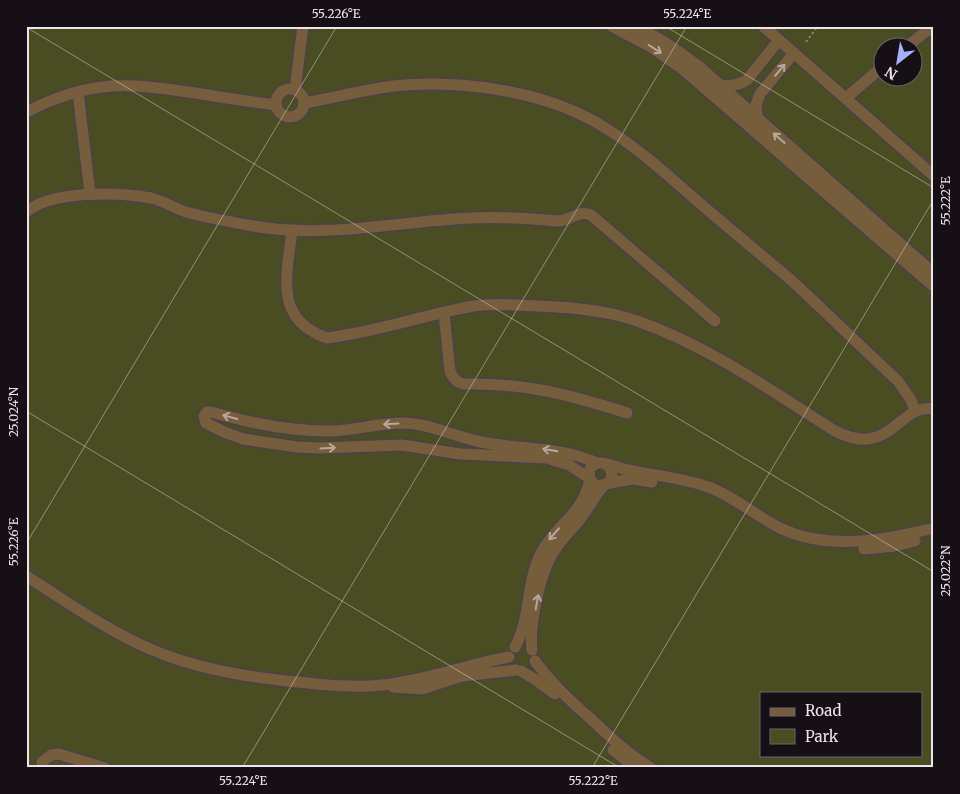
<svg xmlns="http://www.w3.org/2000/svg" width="960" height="794" font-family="Merriweather,serif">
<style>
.green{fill:#4a4d22;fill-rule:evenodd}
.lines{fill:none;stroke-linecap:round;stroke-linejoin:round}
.minor-casing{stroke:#4c404c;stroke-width:14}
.tertiary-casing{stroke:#4c404c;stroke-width:15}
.path{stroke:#8a7f8a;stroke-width:2;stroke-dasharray:2.5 2.5;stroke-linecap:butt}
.minor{stroke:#765e3c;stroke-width:11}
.tertiary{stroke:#765e3c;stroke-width:12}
.oneway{stroke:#b7a89d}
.ticks{fill:none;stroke:#ede4ec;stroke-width:1;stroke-opacity:0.45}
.neatline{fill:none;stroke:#ede4ec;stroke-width:2}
.ticks-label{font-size:12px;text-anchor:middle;fill:#ede4ec}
</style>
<rect width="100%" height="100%" fill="#322532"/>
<path class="green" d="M 26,26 L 934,26 L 934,768 L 26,768 ZM 882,48 L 912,48 L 912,78 L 882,78 ZM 761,693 L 921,693 L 921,755 L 761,755 Z"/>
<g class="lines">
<defs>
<g id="minor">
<polyline points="763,26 934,176"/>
<polyline points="905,48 933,26"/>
<path d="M 717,84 C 728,87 737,86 747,80 L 779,40"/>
<circle cx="290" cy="103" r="14"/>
<polyline points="295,89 303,26"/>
<polyline points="78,92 90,194"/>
<polyline points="846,98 882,67"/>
<path d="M 304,103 C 333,98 363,90 393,86 C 462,79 548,91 607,129 C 644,152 677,184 710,212 C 737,235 764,257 791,280 C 827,313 862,348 898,381 L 911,400 L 915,411"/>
<path d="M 26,112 C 50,100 75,90 102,87 C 137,83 174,90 208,95 C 231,99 253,102 276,105"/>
<polyline points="758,120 756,105 760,94 794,53"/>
<path d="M 26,212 C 52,190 119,192 151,198 C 164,201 174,208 186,212 C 208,218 231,222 253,226 C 326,239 399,221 472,218 C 501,216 530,219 559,221 C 571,220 578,210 591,215 L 715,321"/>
<path d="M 292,230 C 287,276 273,319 327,338 C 375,332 421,316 468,307 C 490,303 514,305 536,306 C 570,307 608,310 640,322 C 710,347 773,392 835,431 C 892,460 898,402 934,409"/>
<path d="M 444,313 L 450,371 C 453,378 456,382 463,384 C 526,383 568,394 627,413"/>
<path d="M 607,465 L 610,468 L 612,475 L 609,483 L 599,486 C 587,483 585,465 599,463 C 606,462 621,469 629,470 C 656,476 685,478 711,488 C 736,498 756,516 780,528 C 828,551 885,540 934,528"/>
<path d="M 589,478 L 569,465 L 547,458 L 460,454 L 402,445 L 319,448 L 297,447 L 243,439 L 224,432 L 206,423 L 204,416 L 207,412 L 211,412 C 250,423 291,432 332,431 C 356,430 379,423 404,423 C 432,424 455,437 481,442 C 520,450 560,446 597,463"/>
<polyline points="609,483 633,479 652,482"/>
<polyline points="864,549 895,546 915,541"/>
<path d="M 26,576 C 66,601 106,630 150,649 C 196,669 247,677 297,682 C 325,685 355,688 383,685 C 426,680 466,665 509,657"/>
<path d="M 515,647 C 531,618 526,582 541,553 C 556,524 581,517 590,480"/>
<path d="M 532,650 C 529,624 540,572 555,550 C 562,538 573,529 581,518 C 589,507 595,496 603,486"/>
<path d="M 535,661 C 551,683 570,701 591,719 C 610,737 628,754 651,768"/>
<polyline points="521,671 536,680 555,694"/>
<polyline points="393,687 422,689 462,676 516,670"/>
<polyline points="613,750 636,768"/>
<polyline points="42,762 51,755 59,754 105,768"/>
</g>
<g id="tertiary">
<polyline points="612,26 652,47 682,68 934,286"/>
<polyline points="637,26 673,48 699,67 934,274"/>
</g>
</defs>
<use href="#minor" class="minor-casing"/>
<use href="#tertiary" class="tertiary-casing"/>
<polyline class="path" points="806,42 818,26"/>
<use href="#minor" class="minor"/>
<use href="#tertiary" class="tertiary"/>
</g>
<defs><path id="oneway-shaft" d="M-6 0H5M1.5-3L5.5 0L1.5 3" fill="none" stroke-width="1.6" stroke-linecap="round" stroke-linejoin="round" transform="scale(1.25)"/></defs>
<g class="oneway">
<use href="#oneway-shaft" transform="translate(655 49) rotate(32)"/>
<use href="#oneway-shaft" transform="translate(780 70) rotate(-50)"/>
<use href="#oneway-shaft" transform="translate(779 138) rotate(-139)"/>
<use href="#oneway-shaft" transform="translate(230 417) rotate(-165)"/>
<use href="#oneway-shaft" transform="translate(391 424) rotate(177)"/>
<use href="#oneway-shaft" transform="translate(328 448) rotate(-3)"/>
<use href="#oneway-shaft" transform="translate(550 450) rotate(-171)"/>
<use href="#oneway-shaft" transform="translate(554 534) rotate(131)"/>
<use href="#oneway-shaft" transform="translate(537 602) rotate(-80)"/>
</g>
<path class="ticks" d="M 665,26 L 934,188M 26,27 L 934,572M 26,411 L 620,768M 26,544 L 337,26M 242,768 L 687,26M 592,768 L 934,199"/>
<rect width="960" height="794" fill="none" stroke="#161016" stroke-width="55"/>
<rect x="760" y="692" width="162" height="65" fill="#161016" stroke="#6c656c"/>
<rect x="770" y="708" width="25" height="8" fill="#765e3c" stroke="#6c656c"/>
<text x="805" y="716" font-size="15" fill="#ede4ec">Road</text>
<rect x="770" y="729" width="25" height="15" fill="#4a4d22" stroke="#6c656c"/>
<text x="805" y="742" font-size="15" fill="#ede4ec">Park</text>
<g transform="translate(898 62) rotate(211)"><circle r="24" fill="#161016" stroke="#6c656c"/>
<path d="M0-4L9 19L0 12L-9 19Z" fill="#a6b1fc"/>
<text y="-8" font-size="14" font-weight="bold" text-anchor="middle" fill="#ede4ec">N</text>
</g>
<rect x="28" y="28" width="904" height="738" class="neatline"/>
<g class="ticks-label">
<text x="336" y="18">55.226°E</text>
<text x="687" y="18">55.224°E</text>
<text transform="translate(946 201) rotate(-90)" y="4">55.222°E</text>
<text transform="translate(14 412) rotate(-90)" y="4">25.024°N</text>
<text transform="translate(14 542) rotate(-90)" y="4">55.226°E</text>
<text transform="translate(946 571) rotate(-90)" y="4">25.022°N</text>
<text x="243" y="785">55.224°E</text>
<text x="593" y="785">55.222°E</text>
</g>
</svg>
